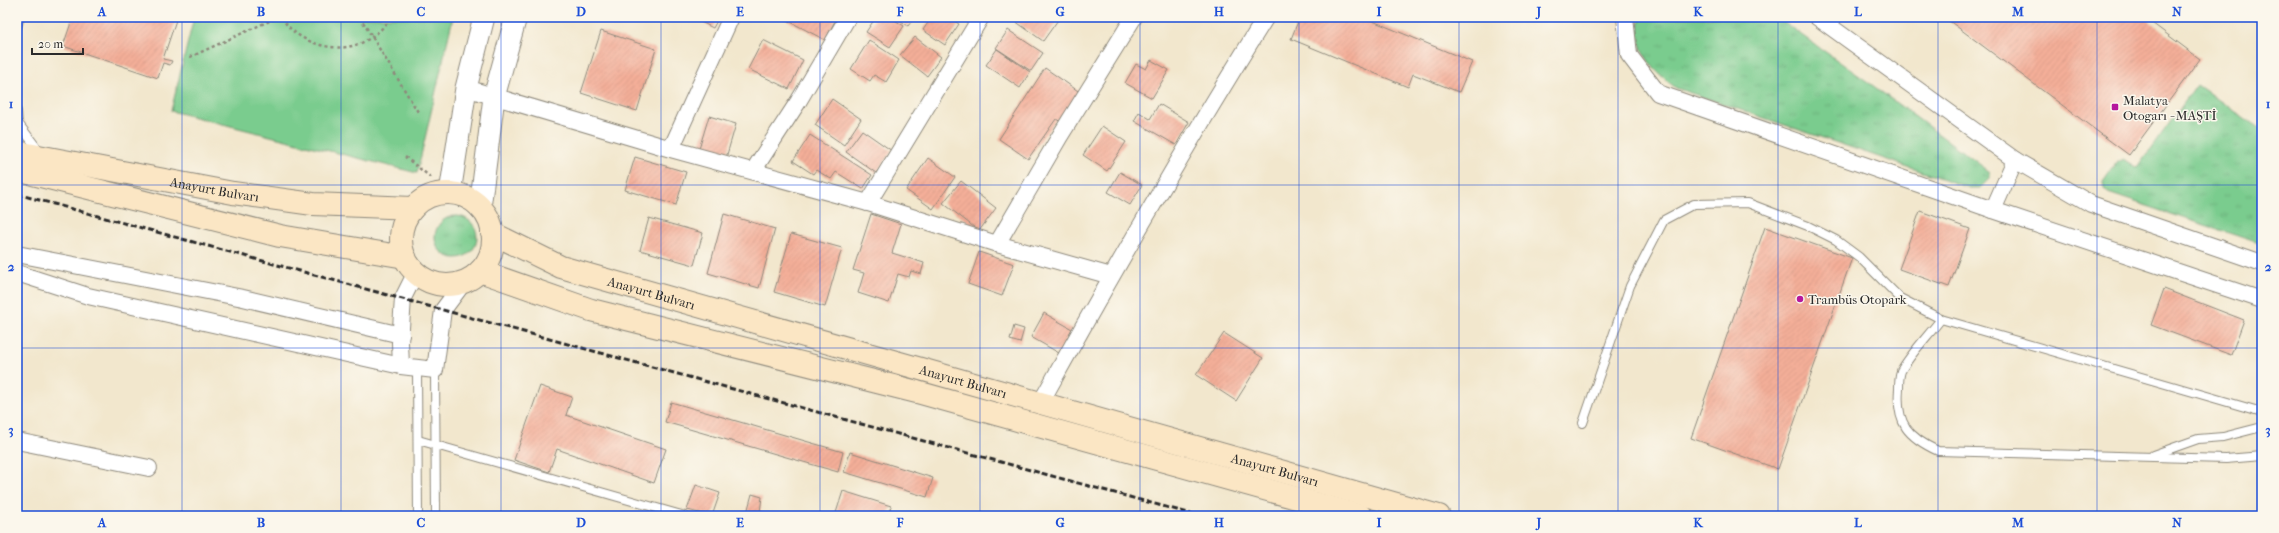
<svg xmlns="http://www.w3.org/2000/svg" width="2279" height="533" font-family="'IM FELL French Canon',serif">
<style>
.grass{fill:url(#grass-tufts);stroke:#527c5c}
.park{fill:#7acc8e;stroke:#527c5c}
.building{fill:url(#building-hatch)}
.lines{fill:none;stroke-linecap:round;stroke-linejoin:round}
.service-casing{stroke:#8e897c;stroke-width:10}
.minor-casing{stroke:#8e897c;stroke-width:18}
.tertiary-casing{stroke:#8e897c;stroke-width:23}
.secondary-casing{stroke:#8e897c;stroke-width:24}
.path{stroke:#8e897c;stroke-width:2.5;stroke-dasharray:3 3;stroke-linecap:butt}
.service{stroke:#fff;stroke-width:8}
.minor{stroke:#fff;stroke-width:16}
.tertiary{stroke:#fff;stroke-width:21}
.secondary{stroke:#fbe6c4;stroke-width:22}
.rail{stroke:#2b2b2b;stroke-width:3;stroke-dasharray:6 3;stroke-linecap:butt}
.grid{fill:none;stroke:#1d4ed8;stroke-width:1;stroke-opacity:0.55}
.poi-dot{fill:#b5179e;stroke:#fbf7ec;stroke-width:1.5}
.labels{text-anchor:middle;stroke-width:3;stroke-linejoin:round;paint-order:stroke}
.poi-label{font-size:13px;fill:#2b2b2b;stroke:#fbf7ec;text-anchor:start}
.street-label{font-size:13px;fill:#2b2b2b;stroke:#fbf7ec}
.neatline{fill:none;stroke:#1d4ed8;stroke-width:1.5}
.grid-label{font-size:13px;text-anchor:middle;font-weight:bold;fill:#1d4ed8}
</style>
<defs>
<pattern id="grass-tufts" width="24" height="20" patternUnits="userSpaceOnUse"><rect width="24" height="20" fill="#7acc8e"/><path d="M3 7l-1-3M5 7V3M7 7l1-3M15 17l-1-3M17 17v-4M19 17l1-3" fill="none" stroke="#6aaf7b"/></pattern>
<pattern id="building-hatch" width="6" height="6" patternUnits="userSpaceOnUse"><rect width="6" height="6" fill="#f4af99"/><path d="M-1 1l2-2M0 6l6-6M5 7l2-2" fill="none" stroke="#d19784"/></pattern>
</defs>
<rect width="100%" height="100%" fill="#fbf7ec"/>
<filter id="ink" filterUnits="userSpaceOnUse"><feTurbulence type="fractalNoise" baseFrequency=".025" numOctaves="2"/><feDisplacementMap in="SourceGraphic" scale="8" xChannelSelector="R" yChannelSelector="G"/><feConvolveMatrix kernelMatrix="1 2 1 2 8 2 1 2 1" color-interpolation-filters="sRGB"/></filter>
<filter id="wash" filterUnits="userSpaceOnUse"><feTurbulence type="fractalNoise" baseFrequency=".012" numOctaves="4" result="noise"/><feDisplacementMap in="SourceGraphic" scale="16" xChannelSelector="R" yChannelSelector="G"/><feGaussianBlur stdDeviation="0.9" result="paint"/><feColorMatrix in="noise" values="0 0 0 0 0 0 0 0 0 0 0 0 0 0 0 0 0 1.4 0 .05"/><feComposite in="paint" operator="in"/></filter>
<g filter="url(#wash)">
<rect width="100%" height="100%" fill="#f2e7cd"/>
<g class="grass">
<path d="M 1641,17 L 1776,17 L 1868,82 L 1990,172 L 1990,178 L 1980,188 L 1970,188 L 1676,88 C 1654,71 1630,48 1641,17 Z"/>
<polygon points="2197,85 2262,130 2262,244 2108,193 2104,189 2103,182 2117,162 2123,159 2137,168"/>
<circle cx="456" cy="237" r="21"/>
</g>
<polygon class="park" points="194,17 453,17 417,173 171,111"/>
<g id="blocks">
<g class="building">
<polygon points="73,17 177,17 163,59 172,61 170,65 163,63 158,78 63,46"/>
<polygon points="691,17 719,17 713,28"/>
<polygon points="781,17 837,17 825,40"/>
<polygon points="876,17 890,17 904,26 890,47 866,32"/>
<polygon points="896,17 915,17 908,26"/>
<polygon points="932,17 948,17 959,24 945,45 923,30"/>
<polygon points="1018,17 1060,17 1043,41 1015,21"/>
<polygon points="1306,17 1363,17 1472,62 1459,92 1413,74 1408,87 1291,39 1299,19 1304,21"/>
<polygon points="1944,17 2144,17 2200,59 2129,155"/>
<polygon points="1008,30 1043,53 1031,71 996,48"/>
<polygon points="601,31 656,49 637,111 581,93"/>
<polygon points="915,37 941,57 927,76 900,55"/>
<polygon points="763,40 803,60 789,89 748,69"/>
<polygon points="869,40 899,60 886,82 874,75 870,81 851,69"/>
<polygon points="997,49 1030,72 1020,88 986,65"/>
<polygon points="1151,60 1169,70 1152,98 1125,83 1136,64 1146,69"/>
<polygon points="1045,68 1081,93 1061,122 1056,119 1028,159 999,139"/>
<polygon points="832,99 861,119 844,145 815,125"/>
<polygon points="1159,104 1189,122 1176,145 1134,121 1139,112 1150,119"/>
<polygon points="709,116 736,124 726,158 699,149"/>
<polygon points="1102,126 1126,142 1107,171 1083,155"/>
<polygon points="862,130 892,151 876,173 846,152"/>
<polygon points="810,135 872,175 863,189 836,172 831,179 816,170 813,174 793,161"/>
<polygon points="635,157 686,172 676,205 625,190"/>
<polygon points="928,158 955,177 933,209 906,190"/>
<polygon points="1120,172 1142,185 1130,205 1108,192"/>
<polygon points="961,181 996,208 979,231 943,203"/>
<polygon points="1920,211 1970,229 1949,287 1899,269"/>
<polygon points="724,214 775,229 759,288 708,273"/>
<polygon points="871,214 901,224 892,253 924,263 921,274 911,271 909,277 898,274 889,303 858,293 864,273 853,270"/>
<polygon points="649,218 703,233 694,265 640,250"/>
<polygon points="1765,227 1852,258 1778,469 1691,438"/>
<polygon points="791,234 842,248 825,307 774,292"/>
<polygon points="979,252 1014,264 1002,296 968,284"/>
<polygon points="2164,289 2244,320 2231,355 2151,325"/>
<polygon points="1044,313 1072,329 1059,353 1031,337"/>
<polygon points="1014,326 1024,329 1020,343 1010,340"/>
<polygon points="1224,333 1263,358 1236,401 1196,375"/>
<polygon points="540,386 572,397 566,415 666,449 654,483 557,449 549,472 514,460"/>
<polygon points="671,402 843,452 838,472 665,422"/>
<polygon points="850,452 933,478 927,497 844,472"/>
<polygon points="696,485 720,493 712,516 687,510"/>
<polygon points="843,491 891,506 888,516 835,516"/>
<polygon points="752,494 762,497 760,512 770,516 751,516 748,509"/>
</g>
</g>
</g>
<g filter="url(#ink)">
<use href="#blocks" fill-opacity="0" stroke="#8e897c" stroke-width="1"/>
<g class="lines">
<defs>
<g id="service">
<polyline points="17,27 20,17"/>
<polyline points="17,111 18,123 40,152"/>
<polyline points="417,368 418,516"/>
<polyline points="435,370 436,516"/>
<path d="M 2262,412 L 1941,319 C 1928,336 1911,353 1901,371 C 1899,376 1899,384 1899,389 C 1896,424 1908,437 1938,451 L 2226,459 L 2262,456"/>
<polyline points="1583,423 1630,286 1664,220 1694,204 1748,203 1808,226 1836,240 1859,257 1900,298 1941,319"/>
<polyline points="418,440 685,516"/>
<polyline points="2153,455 2198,439 2223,437 2262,427"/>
</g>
<g id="minor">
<polyline points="1625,17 1629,55 1658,93 1993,210 2262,300"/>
<polyline points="1817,17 2015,160 1993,210"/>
<polyline points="466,88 671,149 868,203 997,244 1111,276"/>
<polyline points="671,149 731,17"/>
<polyline points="2015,160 2091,204 2262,263"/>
<polyline points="753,171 798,102 848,17"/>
<polyline points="868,203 981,17"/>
<polyline points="997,244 1060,136 1134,17"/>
<polyline points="17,254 243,298 401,335"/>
<polyline points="17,273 88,296 401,366 435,370 443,310 464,282"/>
<polyline points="401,366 400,343 403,298 416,272"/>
<path d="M 1041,402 C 1113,272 1187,143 1266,17"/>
<polyline points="17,441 149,468"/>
</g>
<g id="tertiary">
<polyline points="450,193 466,88 484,17"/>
<polyline points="480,208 494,97 516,17"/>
</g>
<g id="secondary">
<path id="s1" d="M 17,152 L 233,193 L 313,204 L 413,208"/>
<polyline points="17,170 280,236 405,257"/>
<circle cx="447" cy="239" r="46"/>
<path id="s2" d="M 492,233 L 561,267 L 1439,516"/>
<polyline points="480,271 591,310 917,392 1361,516"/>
</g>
</defs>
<use href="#service" class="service-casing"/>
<use href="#minor" class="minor-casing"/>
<use href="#tertiary" class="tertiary-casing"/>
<use href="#secondary" class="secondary-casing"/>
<g class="path">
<path d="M 282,17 C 293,40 329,52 352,46 C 369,42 382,30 392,17"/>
<polyline points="360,17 418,112"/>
<polyline points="190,57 278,17"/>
<polyline points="405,157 433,179"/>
</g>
<use href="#service" class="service"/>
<use href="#minor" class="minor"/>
<use href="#tertiary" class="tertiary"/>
<use href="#secondary" class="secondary"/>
<polyline class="rail" points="17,194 1199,516"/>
</g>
</g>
<path class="grid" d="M 182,17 L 182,516M 341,17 L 341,516M 501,17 L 501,516M 661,17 L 661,516M 820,17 L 820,516M 980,17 L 980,516M 1140,17 L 1140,516M 1299,17 L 1299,516M 1459,17 L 1459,516M 1618,17 L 1618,516M 1778,17 L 1778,516M 1938,17 L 1938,516M 2097,17 L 2097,516M 17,185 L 2262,185M 17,348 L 2262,348"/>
<g class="poi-dot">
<rect x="2111" y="103" width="8" height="8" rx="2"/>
<circle cx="1800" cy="299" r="4"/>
</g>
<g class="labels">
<g class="poi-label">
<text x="2123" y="105">Malatya<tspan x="2123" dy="15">Otogarı - MAŞTİ</tspan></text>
<text x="1808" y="304">Trambüs Otopark</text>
</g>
<g class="street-label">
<text dy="5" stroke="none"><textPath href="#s1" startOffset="201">Anayurt Bulvarı</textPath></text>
<text dy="5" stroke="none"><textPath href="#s2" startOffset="171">Anayurt Bulvarı</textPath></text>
<text dy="5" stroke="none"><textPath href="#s2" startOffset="495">Anayurt Bulvarı</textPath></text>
<text dy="5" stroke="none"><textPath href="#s2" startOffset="819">Anayurt Bulvarı</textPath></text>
</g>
</g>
<rect width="2279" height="533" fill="none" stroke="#fbf7ec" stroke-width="44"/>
<path d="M32 48v6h51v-6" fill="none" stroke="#2b2b2b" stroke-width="2"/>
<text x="38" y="48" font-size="12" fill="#2b2b2b" stroke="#fbf7ec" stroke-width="3" paint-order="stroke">20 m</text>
<rect x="22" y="22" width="2235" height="489" class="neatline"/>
<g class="grid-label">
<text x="102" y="16">A</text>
<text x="261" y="16">B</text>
<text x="421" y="16">C</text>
<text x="581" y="16">D</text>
<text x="740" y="16">E</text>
<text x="900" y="16">F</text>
<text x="1060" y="16">G</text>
<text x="1219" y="16">H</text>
<text x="1379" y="16">I</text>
<text x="1539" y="16">J</text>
<text x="1698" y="16">K</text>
<text x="1858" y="16">L</text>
<text x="2018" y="16">M</text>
<text x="2177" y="16">N</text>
<text x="11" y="108">1</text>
<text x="2268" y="108">1</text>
<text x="11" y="271">2</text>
<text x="2268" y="271">2</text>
<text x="11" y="434">3</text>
<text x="2268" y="434">3</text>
<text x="102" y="527">A</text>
<text x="261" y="527">B</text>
<text x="421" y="527">C</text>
<text x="581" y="527">D</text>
<text x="740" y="527">E</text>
<text x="900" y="527">F</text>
<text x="1060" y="527">G</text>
<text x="1219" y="527">H</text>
<text x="1379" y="527">I</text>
<text x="1539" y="527">J</text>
<text x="1698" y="527">K</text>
<text x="1858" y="527">L</text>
<text x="2018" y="527">M</text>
<text x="2177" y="527">N</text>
</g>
</svg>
